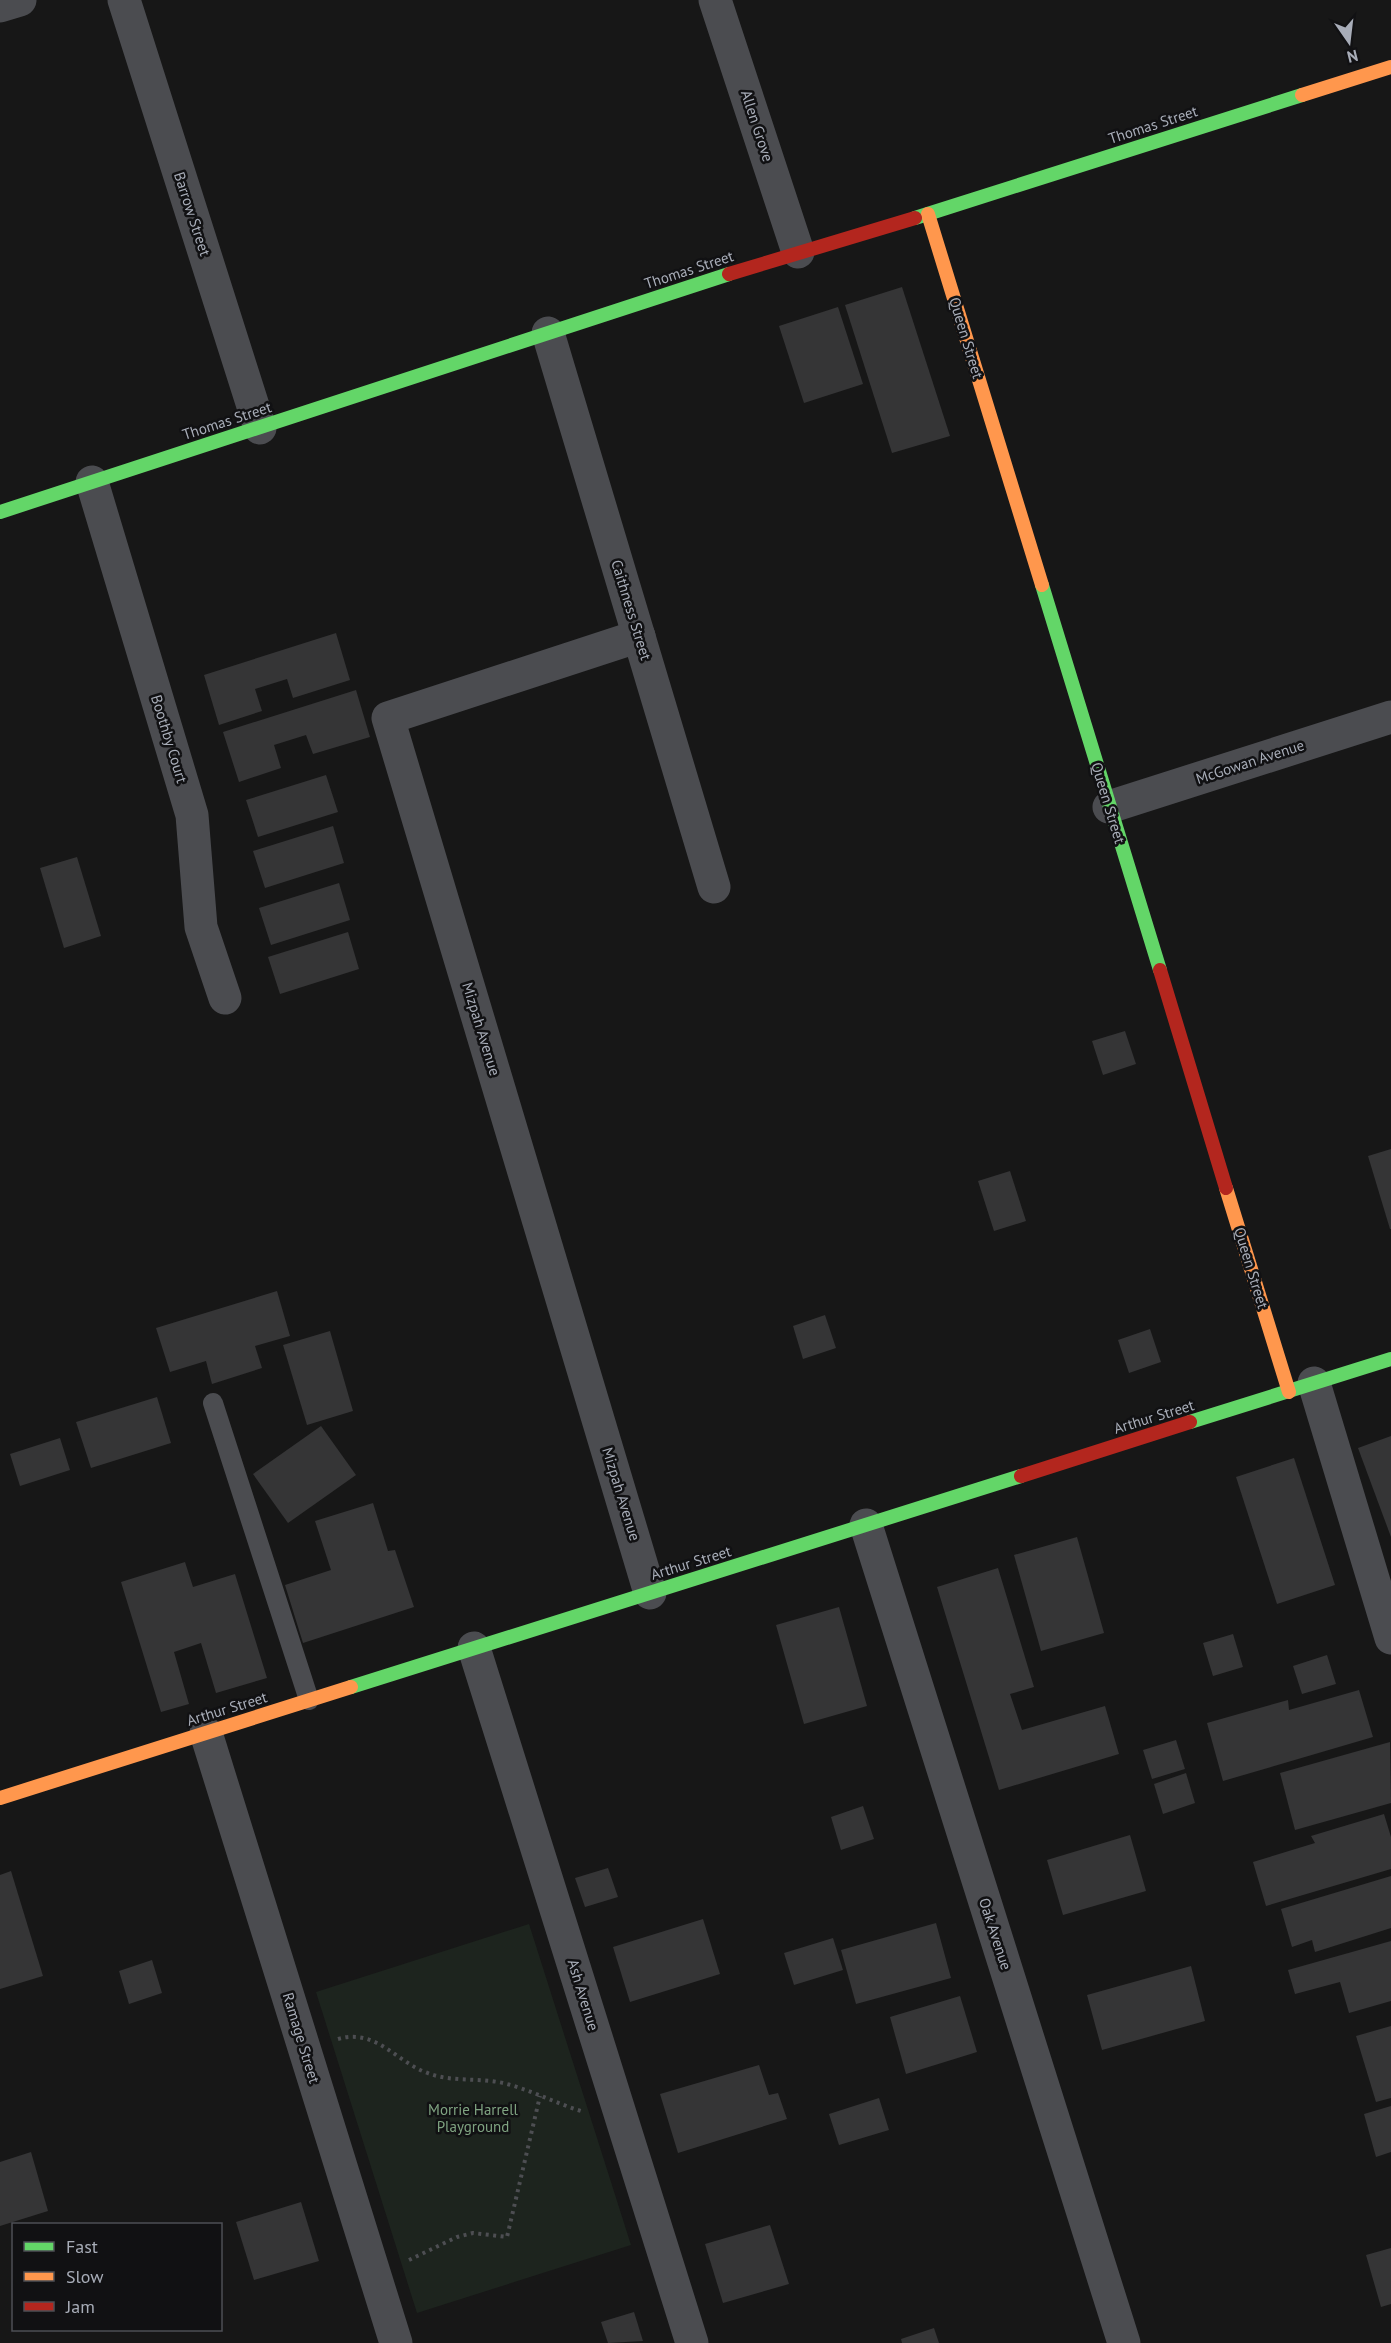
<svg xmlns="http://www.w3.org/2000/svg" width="1391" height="2343" font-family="'PT Sans',sans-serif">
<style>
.green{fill:#1d241e}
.building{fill:#353536}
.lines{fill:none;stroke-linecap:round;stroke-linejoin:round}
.path{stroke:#4d4e52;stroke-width:4;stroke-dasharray:3 4.5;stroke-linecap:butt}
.lane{stroke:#4b4c50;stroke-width:20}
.street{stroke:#4b4c50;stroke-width:33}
.fast{stroke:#63d668;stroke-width:14}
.slow{stroke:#ff974d;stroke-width:14}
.jam{stroke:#b3261e;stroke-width:14}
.labels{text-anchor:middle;stroke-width:5;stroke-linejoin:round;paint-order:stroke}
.street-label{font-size:15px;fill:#a8adb8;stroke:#111113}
.park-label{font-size:15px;fill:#7fa381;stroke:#111113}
</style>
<rect width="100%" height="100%" fill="#171717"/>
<polygon class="green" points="529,1924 631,2245 417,2313 316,1992"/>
<g class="building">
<polygon points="902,287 950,436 892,453 845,305"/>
<polygon points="838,307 863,384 804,403 779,326"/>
<polygon points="336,633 350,680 293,698 287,679 255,689 262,711 219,725 204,675"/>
<polygon points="356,690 370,737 313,754 306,735 274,745 281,768 239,782 223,732"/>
<polygon points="326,775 338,812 258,837 246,800"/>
<polygon points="333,826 344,863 265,888 253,851"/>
<polygon points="77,857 101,936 64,948 40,868"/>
<polygon points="339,883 350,920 271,945 259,908"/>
<polygon points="348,932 359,969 280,994 268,957"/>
<polygon points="1125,1031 1136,1064 1103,1075 1092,1041"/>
<polygon points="1391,1149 1391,1229 1390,1229 1368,1156"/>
<polygon points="1010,1171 1026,1221 994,1231 978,1181"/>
<polygon points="277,1291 290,1336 255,1346 262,1368 212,1384 206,1361 170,1372 156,1328"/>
<polygon points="825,1315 836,1348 803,1359 793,1326"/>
<polygon points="1150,1329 1161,1362 1129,1373 1118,1340"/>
<polygon points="330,1331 353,1411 307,1425 283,1345"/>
<polygon points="157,1397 171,1443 91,1468 76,1422"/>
<polygon points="321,1426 356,1475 288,1523 253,1474"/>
<polygon points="1391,1436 1391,1537 1358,1448"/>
<polygon points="60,1438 70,1470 20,1486 10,1454"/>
<polygon points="1294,1458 1335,1585 1277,1604 1236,1477"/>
<polygon points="373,1503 388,1551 395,1550 414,1607 303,1643 285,1585 331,1570 315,1521"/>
<polygon points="1077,1537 1104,1633 1041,1651 1014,1555"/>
<polygon points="185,1562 193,1587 235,1574 267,1678 216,1693 201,1643 174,1652 189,1704 161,1712 121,1582"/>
<polygon points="998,1568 1034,1687 1010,1694 1022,1730 1105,1706 1119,1754 999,1790 937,1587"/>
<polygon points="839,1607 867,1706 804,1724 776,1625"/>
<polygon points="1233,1634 1243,1667 1213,1676 1203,1643"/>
<polygon points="1327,1655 1336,1684 1302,1694 1293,1666"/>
<polygon points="1359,1690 1373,1737 1223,1781 1207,1723 1288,1700 1289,1710"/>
<polygon points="1176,1740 1185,1769 1152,1779 1143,1750"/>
<polygon points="1390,1742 1391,1803 1295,1830 1280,1773"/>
<polygon points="1186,1773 1195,1803 1163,1814 1154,1784"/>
<polygon points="863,1806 874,1839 841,1850 831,1817"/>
<polygon points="1384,1814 1391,1837 1391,1869 1266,1906 1253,1862 1315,1843 1311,1836"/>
<polygon points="1130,1835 1146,1891 1063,1915 1047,1860"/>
<polygon points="608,1868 618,1897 585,1907 575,1878"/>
<polygon points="11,1871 43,1976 0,1989 0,1875"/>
<polygon points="1391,1876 1391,1928 1315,1952 1312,1940 1292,1947 1281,1909"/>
<polygon points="703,1919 720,1974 630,2002 613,1947"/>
<polygon points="936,1923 951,1978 856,2004 841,1950"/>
<polygon points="833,1938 843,1970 794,1985 784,1953"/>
<polygon points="1391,1941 1391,2001 1349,2013 1340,1982 1295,1994 1288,1970"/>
<polygon points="152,1960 162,1993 129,2004 119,1971"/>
<polygon points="1191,1966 1205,2021 1102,2050 1087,1995"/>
<polygon points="960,1996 977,2052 906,2074 890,2017"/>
<polygon points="1391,2026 1391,2098 1376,2102 1356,2036"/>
<polygon points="759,2065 769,2095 778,2093 787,2119 678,2153 660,2094"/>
<polygon points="879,2098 889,2130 839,2145 829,2114"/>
<polygon points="1391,2106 1391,2152 1376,2157 1364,2114"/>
<polygon points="31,2152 48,2211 0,2226 0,2162"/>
<polygon points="301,2202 319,2261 254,2280 236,2222"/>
<polygon points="770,2225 789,2284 723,2303 705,2244"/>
<polygon points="1391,2248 1391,2304 1381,2307 1366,2255"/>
<polygon points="634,2312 643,2341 608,2343 601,2322"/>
<polygon points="934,2328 939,2343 902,2343 901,2339"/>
</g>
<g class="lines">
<g class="path">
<path d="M 338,2039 C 375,2028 396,2061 425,2072 C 451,2083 476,2077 503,2083 C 529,2089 555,2103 581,2111"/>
<polyline points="409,2260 457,2237 473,2233 507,2237 540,2096"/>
</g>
<polyline class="lane" points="213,1403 309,1700"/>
<g class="street">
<polyline points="124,0 260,428"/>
<polyline points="715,0 798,252"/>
<polyline points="0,6 20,0"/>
<polyline points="548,333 714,887"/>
<polyline points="92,482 192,815 201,927 225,998"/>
<polyline points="639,636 388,718 650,1593"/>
<polyline points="1109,807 1391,717"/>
<polyline points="1314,1383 1391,1638"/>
<polyline points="866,1525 1124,2343"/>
<polyline points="474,1648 692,2343"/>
<polyline points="206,1733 396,2343"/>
</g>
<g class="fast">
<polyline points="915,218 1302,95"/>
<polyline points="0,512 729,274"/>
<polyline points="1042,585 1160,970"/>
<polyline points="1190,1422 1391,1359"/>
<polyline points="351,1687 1021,1476"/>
</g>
<g class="slow">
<polyline points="1302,95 1391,67"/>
<polyline points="928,214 1042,585"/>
<polyline points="1226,1188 1289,1392"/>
<polyline points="0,1798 351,1687"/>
</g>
<g class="jam">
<polyline points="729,274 915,218"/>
<polyline points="1160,970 1226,1188"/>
<polyline points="1021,1476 1190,1422"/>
</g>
</g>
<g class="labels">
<g class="street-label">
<text transform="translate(1153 125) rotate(-18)" y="5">Thomas Street</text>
<text transform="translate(757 126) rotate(72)" y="5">Allen Grove</text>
<text transform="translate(192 214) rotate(72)" y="5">Barrow Street</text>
<text transform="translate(689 270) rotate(-18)" y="5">Thomas Street</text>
<text transform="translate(966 338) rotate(73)" y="5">Queen Street</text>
<text transform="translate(227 421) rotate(-18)" y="5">Thomas Street</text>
<text transform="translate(631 610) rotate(73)" y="5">Caithness Street</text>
<text transform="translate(169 739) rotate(73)" y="5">Boothby Court</text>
<text transform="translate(1250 762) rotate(-18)" y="5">McGowan Avenue</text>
<text transform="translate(1108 803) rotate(73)" y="5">Queen Street</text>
<text transform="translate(481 1029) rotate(73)" y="5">Mizpah Avenue</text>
<text transform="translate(1251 1268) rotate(73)" y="5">Queen Street</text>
<text transform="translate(1154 1417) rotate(-17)" y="5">Arthur Street</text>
<text transform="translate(621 1494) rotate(73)" y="5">Mizpah Avenue</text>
<text transform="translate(691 1563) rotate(-17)" y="5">Arthur Street</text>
<text transform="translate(227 1709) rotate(-17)" y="5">Arthur Street</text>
<text transform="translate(995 1934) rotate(72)" y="5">Oak Avenue</text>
<text transform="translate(583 1995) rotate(73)" y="5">Ash Avenue</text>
<text transform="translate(301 2038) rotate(73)" y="5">Ramage Street</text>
</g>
<g class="park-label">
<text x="473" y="2115">Morrie Harrell<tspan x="473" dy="17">Playground</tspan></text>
</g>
</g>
<rect x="12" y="2223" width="210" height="108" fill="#111113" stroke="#4d4f55" stroke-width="1.5"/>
<rect x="24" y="2242" width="30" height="9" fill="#63d668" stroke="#4d4f55" stroke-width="1.5"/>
<text x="66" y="2253" font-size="18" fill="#a8adb8">Fast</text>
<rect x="24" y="2272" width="30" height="9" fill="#ff974d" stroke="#4d4f55" stroke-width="1.5"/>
<text x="66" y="2283" font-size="18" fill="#a8adb8">Slow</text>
<rect x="24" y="2302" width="30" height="9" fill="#b3261e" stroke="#4d4f55" stroke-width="1.5"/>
<text x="66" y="2313" font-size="18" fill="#a8adb8">Jam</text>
<g transform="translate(1349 42) rotate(166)" stroke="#111113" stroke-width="4.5" paint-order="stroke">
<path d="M0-4.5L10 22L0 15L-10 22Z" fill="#a8adb8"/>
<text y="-9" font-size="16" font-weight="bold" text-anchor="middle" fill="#a8adb8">N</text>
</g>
</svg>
